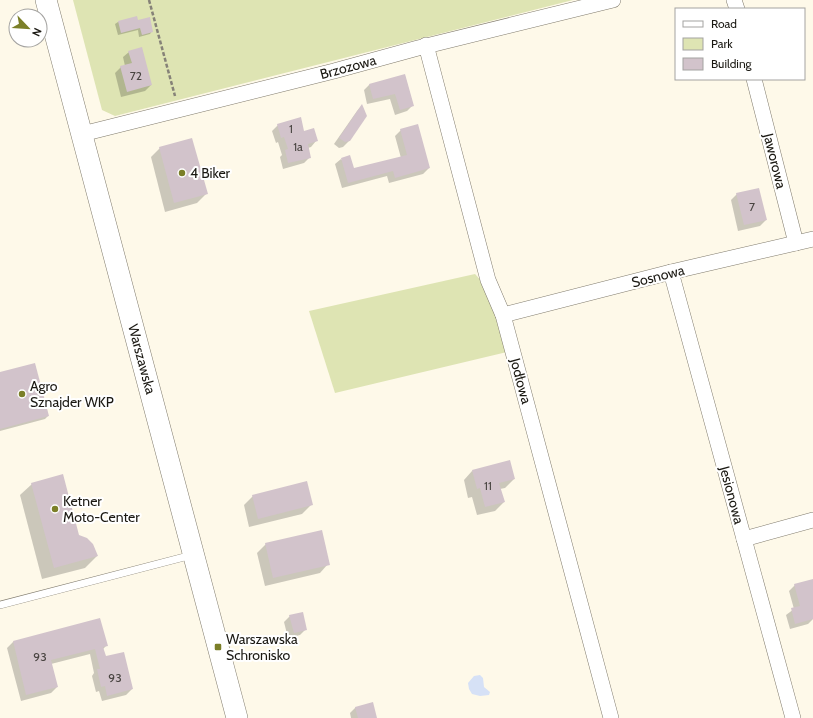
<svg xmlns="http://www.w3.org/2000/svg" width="813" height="718" font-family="Cabin,sans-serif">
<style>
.green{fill:#dee4b3}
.water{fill:#d6e1f6}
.shadow{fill:#0003}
.building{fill:#d2c3cb}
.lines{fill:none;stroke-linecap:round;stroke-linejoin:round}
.service-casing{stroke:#807b6d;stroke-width:8}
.minor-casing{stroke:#807b6d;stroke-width:16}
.secondary-casing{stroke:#807b6d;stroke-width:22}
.path{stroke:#868278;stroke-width:2.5;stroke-dasharray:4 2;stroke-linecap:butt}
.service{stroke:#fff;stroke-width:7}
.minor{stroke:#fff;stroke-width:15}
.secondary{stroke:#fff;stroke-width:21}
.poi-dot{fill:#7b7f28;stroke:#fff;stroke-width:1.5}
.labels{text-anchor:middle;stroke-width:4;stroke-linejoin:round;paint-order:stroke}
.number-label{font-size:12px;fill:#494441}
.street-label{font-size:14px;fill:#1b1913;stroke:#fff}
.poi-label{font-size:14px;fill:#1b1913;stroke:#fff;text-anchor:start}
</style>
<rect width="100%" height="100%" fill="#fef9e9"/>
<g class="green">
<polygon points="73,0 573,0 115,116 102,110"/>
<polygon points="475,274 488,288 507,352 335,393 309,311"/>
</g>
<polygon class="water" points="480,675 483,678 484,687 490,692 489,695 480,696 472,694 469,689 468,683 474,676"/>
<g class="shadow">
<polygon points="136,17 138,22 152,31 150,34 139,37 138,30 118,35 115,24 118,22"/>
<polygon points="129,52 151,85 145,91 121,97 115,73 121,67 125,66 123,57"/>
<polygon points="405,76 413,105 407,111 395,115 390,99 367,104 364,90 369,85"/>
<polygon points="362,105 349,141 343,147 339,148 334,144 357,111"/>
<polygon points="278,125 303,132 316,141 311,147 308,148 310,157 304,163 283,169 280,157 282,155 278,142 276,143 272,131"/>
<polygon points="401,130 429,168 423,174 389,183 387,176 342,188 335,164 341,159 353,170 401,158 395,136"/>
<polygon points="160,148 206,194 197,203 165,212 151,157"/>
<polygon points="737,194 766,220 760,226 738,231 731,200"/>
<polygon points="0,373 48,416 45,419 0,431"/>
<polygon points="472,471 514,479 505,488 500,489 504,502 495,511 477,515 472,497 468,498 464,480"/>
<polygon points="32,484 97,556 85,568 42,579 20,495"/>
<polygon points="253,496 311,505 302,514 249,527 244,505"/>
<polygon points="266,544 328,564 320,573 265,586 257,553"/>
<polygon points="813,580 813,619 808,624 790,629 786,615 794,609 789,591 795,585"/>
<polygon points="290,616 306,629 300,635 288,638 284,622"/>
<polygon points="100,620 106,646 103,649 105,658 132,689 126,695 102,701 99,691 96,692 92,676 94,673 90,654 51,664 57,687 51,693 21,701 7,648 13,642"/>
<polygon points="356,707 376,718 351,718 350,713"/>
</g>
<g class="building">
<polygon points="137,16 138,20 150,17 153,32 142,35 140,28 121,33 118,21"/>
<polygon points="142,47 152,85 127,92 120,66 132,63 128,51"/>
<polygon points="405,74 414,106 400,110 395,94 373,99 369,84"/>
<polygon points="362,104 367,116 350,141 345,142 339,138"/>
<polygon points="301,117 304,131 314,128 318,141 308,144 311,158 288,163 285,150 288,149 284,137 281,138 277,124"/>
<polygon points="418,124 430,168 395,178 393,171 348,183 341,158 350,155 354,168 407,155 400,129"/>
<polygon points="192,138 208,194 174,203 159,147"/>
<polygon points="759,188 767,220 744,225 736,193"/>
<polygon points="35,363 49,416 0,429 0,372"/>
<polygon points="510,460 515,479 499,483 505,502 485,507 480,488 477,489 472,470"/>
<polygon points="63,474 79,535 87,538 93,544 98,556 54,568 31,483"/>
<polygon points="307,481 313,505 258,519 252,495"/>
<polygon points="322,530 330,565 273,578 265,543"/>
<polygon points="813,579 813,619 795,624 791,608 800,606 794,584"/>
<polygon points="303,612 307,630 294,633 289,615"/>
<polygon points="100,618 108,646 103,647 106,656 124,652 133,689 107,696 105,686 101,687 97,669 100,669 95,649 51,660 58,687 26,695 13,641"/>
<polygon points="373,702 377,718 358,718 355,707"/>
</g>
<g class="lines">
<defs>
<polyline id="service" points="0,605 192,555"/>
<g id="minor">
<polyline points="734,0 737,9"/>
<polyline points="426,45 488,280 503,315 611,718"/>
<polyline points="754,79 796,243"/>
<polyline points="82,134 334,71 418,48 613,0"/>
<polyline points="671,272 793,718"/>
<polyline points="503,315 671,272 813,239"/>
<polyline points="744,539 813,520"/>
</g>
<polyline id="secondary" points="46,0 237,718"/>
</defs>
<use href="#service" class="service-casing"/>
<use href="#minor" class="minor-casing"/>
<use href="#secondary" class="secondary-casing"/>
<polyline class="path" points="149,0 175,96"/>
<use href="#service" class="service"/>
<use href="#minor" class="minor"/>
<use href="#secondary" class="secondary"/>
</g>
<g class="poi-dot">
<circle cx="182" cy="173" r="4"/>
<circle cx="22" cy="394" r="4"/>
<circle cx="55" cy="509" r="4"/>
<rect x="214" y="643" width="8" height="8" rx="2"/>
</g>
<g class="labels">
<g class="number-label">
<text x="136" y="80">72</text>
<text x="291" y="133">1</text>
<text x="298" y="151">1a</text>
<text x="752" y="211">7</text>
<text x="488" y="490">11</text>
<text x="40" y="661">93</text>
<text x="115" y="682">93</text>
</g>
<g class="street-label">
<text transform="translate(348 67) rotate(-15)" y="5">Brzozowa</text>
<text transform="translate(775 161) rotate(76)" y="5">Jaworowa</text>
<text transform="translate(658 276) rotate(-14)" y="5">Sosnowa</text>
<text transform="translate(142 359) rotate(75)" y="5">Warszawska</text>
<text transform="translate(521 381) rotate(75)" y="5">Jodłowa</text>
<text transform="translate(732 495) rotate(75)" y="5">Jesionowa</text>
</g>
<g class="poi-label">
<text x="190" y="178">4 Biker</text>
<text x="30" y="391">Agro<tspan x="30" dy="16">Sznajder WKP</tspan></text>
<text x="63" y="506">Ketner<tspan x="63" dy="16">Moto-Center</tspan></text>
<text x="226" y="644">Warszawska<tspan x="226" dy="16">Schronisko</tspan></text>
</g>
</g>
<rect x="675" y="8" width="130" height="72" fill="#ffffff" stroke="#a4a3a1"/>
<rect x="683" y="21" width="20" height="6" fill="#ffffff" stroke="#a4a3a1"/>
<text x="711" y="28" font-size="12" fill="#1b1913">Road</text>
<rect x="683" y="38" width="20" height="12" fill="#dee4b3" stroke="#a4a3a1"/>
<text x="711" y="48" font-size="12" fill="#1b1913">Park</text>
<rect x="683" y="58" width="20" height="12" fill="#d2c3cb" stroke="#a4a3a1"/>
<text x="711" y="68" font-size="12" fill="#1b1913">Building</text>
<g transform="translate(28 28) rotate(115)"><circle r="19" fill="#ffffff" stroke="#a4a3a1"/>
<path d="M0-3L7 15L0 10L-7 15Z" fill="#7b7f28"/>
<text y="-6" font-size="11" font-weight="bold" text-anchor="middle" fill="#1b1913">N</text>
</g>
</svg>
